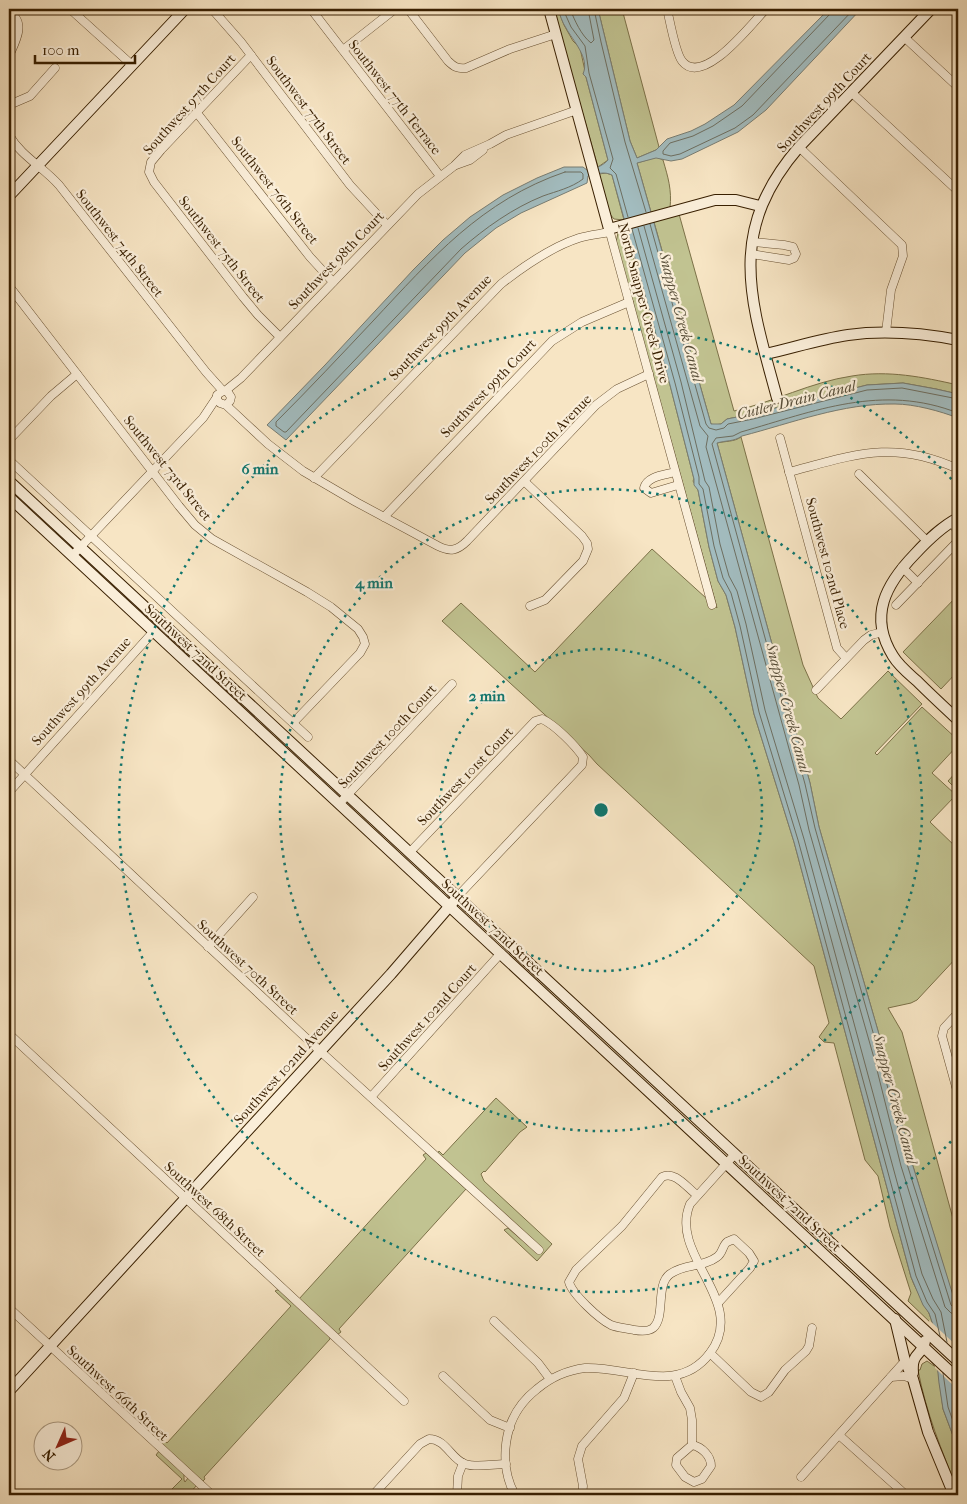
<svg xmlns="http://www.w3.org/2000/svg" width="967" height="1504" font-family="'IM FELL French Canon',serif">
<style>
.green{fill:#c1c391;stroke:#7c7148}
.water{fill:#a2bcbf;stroke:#787d73}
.pier{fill:#f7e5c4}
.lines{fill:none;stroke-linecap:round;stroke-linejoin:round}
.shore{stroke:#6d6e60;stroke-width:1}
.street-casing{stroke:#685031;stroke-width:9}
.secondary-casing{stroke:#381f00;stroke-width:12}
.street{stroke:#faeed9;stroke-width:8}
.secondary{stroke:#faeed9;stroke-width:10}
.ring{fill:none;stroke:#0f766e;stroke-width:2.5;stroke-dasharray:2.5 5}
.labels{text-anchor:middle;stroke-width:4.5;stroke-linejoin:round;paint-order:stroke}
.street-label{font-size:14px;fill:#381f00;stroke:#faeed9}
.water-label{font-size:15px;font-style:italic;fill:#584e39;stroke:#faeed9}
.centre{fill:#0f766e;stroke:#faeed9;stroke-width:2.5}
.ring-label{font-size:15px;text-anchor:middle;font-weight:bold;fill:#0f766e;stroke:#faeed9;stroke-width:4.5;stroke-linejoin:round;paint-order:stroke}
</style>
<rect width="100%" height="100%" fill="#f7e5c4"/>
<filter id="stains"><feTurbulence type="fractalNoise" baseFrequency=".004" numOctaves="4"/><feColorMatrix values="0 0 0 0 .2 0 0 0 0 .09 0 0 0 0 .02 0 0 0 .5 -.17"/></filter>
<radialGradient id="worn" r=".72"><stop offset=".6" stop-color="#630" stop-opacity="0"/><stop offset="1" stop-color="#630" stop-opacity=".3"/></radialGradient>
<g class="green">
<polygon points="553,9 558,9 564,25 573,41 580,48 585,71 583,73 586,77 608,160 598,167"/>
<polygon points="598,9 622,9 659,147 656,150 637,158 630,141"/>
<path d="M 657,157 L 663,160 C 668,177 672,190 670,208 L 651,212 L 637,163 Z"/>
<polygon points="606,173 612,175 624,220 614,219 610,214 599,174"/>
<path d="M 679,214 L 734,411 C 774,402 811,382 852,376 C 888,370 923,377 958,385 L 958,394 L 936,389 L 903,383 L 867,385 L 752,414 L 727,419 L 721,424 L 715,425 L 711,424 L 654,222 Z"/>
<path d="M 625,229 L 670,385 L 694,479 L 693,481 L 698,490 L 709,547 L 718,581 L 726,595 L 735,627 L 754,714 L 794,842 L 911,1277 C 917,1294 929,1308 933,1325 L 908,1301 L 911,1293 L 890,1227 L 878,1176 L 865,1160 L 834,1043 L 824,1042 L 819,1037 L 829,1023 L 814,966 L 597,764 L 589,755 L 442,621 L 461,603 L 535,672 L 652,549 L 717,608 L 616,242 L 618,233 Z"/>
<path d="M 741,437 L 803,665 L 818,698 L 841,719 L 888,671 L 922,704 L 875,753 L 877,755 L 922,707 L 958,740 L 958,745 L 932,773 L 956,795 L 930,822 L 958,849 L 958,956 L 917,1000 L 911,1003 L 888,1008 L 902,1032 L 958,1237 L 958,1314 L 912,1163 L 885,1055 L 819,827 L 810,783 L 717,443 C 725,441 734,442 741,437 Z"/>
<polygon points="958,595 958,671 941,689 903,652"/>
<polygon points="958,770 958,791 948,781"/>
<polygon points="496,1098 527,1127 520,1132 485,1172 484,1171 481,1174 484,1181 552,1244 537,1261 504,1230 508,1228 537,1253 437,1154 439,1151 443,1155"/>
<polygon points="426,1153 466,1189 339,1329 341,1332 337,1335 299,1299 426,1159 423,1155"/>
<polygon points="277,1290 279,1290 329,1335 330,1339 204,1477 205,1479 202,1482 158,1442 160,1437 167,1443 291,1306 275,1291"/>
<path d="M 928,1358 L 932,1360 L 958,1385 L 958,1387 L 938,1369 L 943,1409 L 958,1449 L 958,1491 C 942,1451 926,1413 918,1370 L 920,1370 L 922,1364 L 927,1361 L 937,1368 Z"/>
<polygon points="159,1451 184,1474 184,1480 185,1482 188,1478 197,1485 188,1495 166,1495 182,1479 156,1455"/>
</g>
<path class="water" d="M 558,9 L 598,9 L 630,141 L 637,158 L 656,150 L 667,139 L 691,131 L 705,124 L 734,105 L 829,9 L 861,9 L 766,110 L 738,132 L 682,159 L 671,161 L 656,158 L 637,163 L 711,424 L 721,424 L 727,419 L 752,414 L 867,385 L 903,383 L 936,389 L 958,394 L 958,418 C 940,411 914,404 895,404 C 843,403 792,423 742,436 C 733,442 727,440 717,443 L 810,783 L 819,827 L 885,1055 L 912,1163 L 956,1305 L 958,1314 L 958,1449 L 943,1409 L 939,1383 L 933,1325 L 929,1313 L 923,1305 L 911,1277 L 794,842 L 754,714 L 735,627 L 726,595 L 718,581 L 709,547 L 698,490 L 694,485 L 694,479 L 670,385 L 612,175 C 604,171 597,174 588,176 L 587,183 L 521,213 L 496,228 L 465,253 L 286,440 L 267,425 L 325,365 L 414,269 L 443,240 L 470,217 L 503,195 L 537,178 L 564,167 L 583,167 L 587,170 C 594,169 603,166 608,160 L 586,77 L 583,74 C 590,58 573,41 566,28 C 562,22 560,15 558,9 Z"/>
<polygon class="pier" points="929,1320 958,1347 958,1390 935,1368"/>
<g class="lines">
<g class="shore">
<polyline points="563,9 571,27 585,46 589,73 613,159 610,168 616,174 628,217"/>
<path d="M 570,9 C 575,21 581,35 591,43 L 594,40 L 588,9"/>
<polyline points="594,9 601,42 625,142 646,212"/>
<polyline points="832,9 830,14 742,106 713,126 693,136 670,143 663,151 663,154 671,156 680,154 735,128 753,115 854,9"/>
<path d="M 565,172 L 581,172 L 583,174 L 583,179 C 571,188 557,191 543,196 C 513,208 485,228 461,249 L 286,432 L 284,432 L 276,426 L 276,422 C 309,389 341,355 373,321 C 431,259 482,200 565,172 Z"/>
<polyline points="650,224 706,424 709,428 716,430 724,428 728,424 753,419 867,390 902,388 958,399"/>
<polyline points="644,226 700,426 708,436 706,447 799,785 809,830 874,1058 901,1166 945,1307 951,1313 958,1315"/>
<polyline points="638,228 681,382 705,481 709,487 720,544 729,576 737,591 746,624 765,710 804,839 922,1274 933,1299 941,1312 947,1342"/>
<polyline points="632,229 675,383 699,477 699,484 703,489 714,546 723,578 731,593 740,626 759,712 798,840 916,1276 927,1302 935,1314 940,1336"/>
<path d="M 958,413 C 882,383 815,411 741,432 L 733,436 L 716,438 L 712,444 L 805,784 L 815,828 L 880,1057 L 907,1164 L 951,1305 L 954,1308 L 958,1309"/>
<polyline points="943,1373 948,1407 958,1435"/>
</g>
<defs>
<g id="street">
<polyline points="70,9 132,65"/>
<polyline points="212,9 241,42 350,185 387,225"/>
<polyline points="311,9 440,176"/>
<path d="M 408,9 L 448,61 C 454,67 458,69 466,68 L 510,49 L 556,34"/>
<path d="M 667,9 C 670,21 675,52 682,61 C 703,88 752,23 766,9"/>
<path d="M 9,12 C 27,23 15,42 9,56"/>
<polyline points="904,37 958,87"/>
<polyline points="343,50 395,9"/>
<polyline points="251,55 161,150 151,162 149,172 154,182 243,297 258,315 280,337"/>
<polyline points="851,92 958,191"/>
<polyline points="9,105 30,96 55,68"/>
<polyline points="197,113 310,257 333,282"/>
<path d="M 9,135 C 21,156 43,167 59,185 L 206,372 L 223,391"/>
<polyline points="799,147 902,245 903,256 891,290 886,332"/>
<polyline points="456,165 470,160 483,150"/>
<polyline points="609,229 712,605"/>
<polyline points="751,254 789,260 794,258 796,254 793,247 784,245 753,242"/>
<polyline points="9,286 179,506 195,525 212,539 307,592 331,607 358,629 363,637 365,644 360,653 293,723"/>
<polyline points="225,391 241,378 418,194 454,166 465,155 490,144 506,135 577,110"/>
<path d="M 226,405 L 230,401 L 231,397 L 227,391 L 223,391 L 217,395 L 217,400 L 220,403 L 226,405 L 268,444 L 303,471 L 356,502 L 438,546 C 450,552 457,551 467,541 L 596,405 L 617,389 L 649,374"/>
<polyline points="780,438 837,648 846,658"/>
<polyline points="9,440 51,396 77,374"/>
<polyline points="9,460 308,737"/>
<path d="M 675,472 C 665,475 647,476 644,488 L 651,493 L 678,485"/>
<path d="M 789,472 C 854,455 893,439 958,469"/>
<polyline points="859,474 927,541"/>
<path d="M 314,478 L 501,284 C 524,266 551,247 579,238 C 589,235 600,234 610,232"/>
<polyline points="524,481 582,536 587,543 588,549 583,561 545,600 530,606"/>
<polyline points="384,517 552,341 582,322 629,302"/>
<polyline points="952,521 958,533"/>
<polyline points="72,556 203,418 217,397"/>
<polyline points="902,567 918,583"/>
<polyline points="896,605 958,541"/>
<polyline points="816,690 864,640 871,635 883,632"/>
<polyline points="9,760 320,1051 539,1250"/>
<polyline points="9,792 154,631"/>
<polyline points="339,804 452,684"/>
<path d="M 410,852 L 535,721 L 542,719 C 555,725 575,745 583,757 L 582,765 L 457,897"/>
<polyline points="208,947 253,897"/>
<polyline points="958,1013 944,1028 942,1036 958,1094"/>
<polyline points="9,1034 404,1401"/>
<polyline points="371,1097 501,953"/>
<path d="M 697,1195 C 687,1188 675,1170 662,1177 L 622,1226 L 576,1270 L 569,1282 C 572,1294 599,1319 611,1325 C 618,1328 627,1328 634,1330 C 640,1331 648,1332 653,1328 C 666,1317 655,1285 670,1274 C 686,1263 702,1268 717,1257 C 723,1253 722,1246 727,1242 L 734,1239 L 749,1253 L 754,1261 L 750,1268 L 718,1303"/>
<polyline points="9,1308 212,1495"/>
<polyline points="494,1321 538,1363 550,1379"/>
<polyline points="710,1353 751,1392 761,1397 769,1392 785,1370 806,1351 809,1346 812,1328"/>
<polyline points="443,1376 490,1420 510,1428"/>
<polyline points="675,1376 681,1392 690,1408 692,1420 692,1445"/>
<polyline points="891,1377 904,1376 913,1379"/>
<polyline points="839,1435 906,1495"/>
<path d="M 692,1445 C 702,1447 711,1456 711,1466 L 702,1479 L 694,1482 L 685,1477 L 676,1465 L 677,1458 Z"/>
<polyline points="801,1477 905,1361"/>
<path d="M 373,1495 L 420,1444 L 429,1439 C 446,1439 451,1459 465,1464 C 476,1468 494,1464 506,1464"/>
<polyline points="457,1495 458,1476 463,1463"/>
<path d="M 515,1495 C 504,1475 503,1451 509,1429 C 514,1412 523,1400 537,1389 C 550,1378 568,1370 585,1368 C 628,1366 678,1396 710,1353 C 749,1301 668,1256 690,1204 L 735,1154"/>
<polyline points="582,1495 583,1486 578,1459 582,1446 624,1398 634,1373"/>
</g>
<g id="secondary">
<polyline points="549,9 609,229 715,200 736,200 760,206"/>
<polyline points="9,196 185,9"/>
<path d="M 766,354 C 793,348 820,339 848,335 C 885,330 921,333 958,340"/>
<path d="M 777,398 C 751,301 725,233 799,147 L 931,9"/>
<polyline points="9,481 958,1361"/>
<polyline points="9,497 958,1379"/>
<path d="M 958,518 C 941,527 928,540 915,554 C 886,584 868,616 893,656 C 899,666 908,673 917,681 C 930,694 944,707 958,720"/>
<polyline points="895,1319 905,1361 913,1379 928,1432 954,1495"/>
<path d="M 913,1373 C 911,1351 923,1356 925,1341"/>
<polyline points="9,1391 391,974 454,901"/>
</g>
</defs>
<use href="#street" class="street-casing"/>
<use href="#secondary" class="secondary-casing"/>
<use href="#street" class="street"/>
<use href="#secondary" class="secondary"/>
</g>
<g class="ring">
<circle cx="601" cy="810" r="161"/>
<circle cx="601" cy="810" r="321"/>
<path d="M956 1136A482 482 0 1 1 956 484"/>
</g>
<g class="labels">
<g class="street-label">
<text transform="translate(395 97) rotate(52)" y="5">Southwest 77th Terrace</text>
<text transform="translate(824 102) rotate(-47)" y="5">Southwest 99th Court</text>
<text transform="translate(189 104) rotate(-48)" y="5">Southwest 97th Court</text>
<text transform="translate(309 110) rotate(53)" y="5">Southwest 77th Street</text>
<text transform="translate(275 190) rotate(52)" y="5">Southwest 76th Street</text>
<text transform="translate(120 243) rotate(52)" y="5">Southwest 74th Street</text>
<text transform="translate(222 249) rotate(52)" y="5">Southwest 75th Street</text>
<text transform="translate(336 260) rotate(-46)" y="5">Southwest 98th Court</text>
<text transform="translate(644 303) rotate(75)" y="5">North Snapper Creek Drive</text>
<text transform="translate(440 327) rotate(-46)" y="5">Southwest 99th Avenue</text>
<text transform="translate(488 388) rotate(-46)" y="5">Southwest 99th Court</text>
<text transform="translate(538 449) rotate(-46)" y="5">Southwest 100th Avenue</text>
<text transform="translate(168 468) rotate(51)" y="5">Southwest 73rd Street</text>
<text transform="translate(828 563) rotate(75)" y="5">Southwest 102nd Place</text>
<text transform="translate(196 652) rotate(43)" y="5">Southwest 72nd Street</text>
<text transform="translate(81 691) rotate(-48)" y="5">Southwest 99th Avenue</text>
<text transform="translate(387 736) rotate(-47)" y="5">Southwest 100th Court</text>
<text transform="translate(465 776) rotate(-46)" y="5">Southwest 101st Court</text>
<text transform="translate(493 927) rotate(43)" y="5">Southwest 72nd Street</text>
<text transform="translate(248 967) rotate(43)" y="5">Southwest 70th Street</text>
<text transform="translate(427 1017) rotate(-48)" y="5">Southwest 102nd Court</text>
<text transform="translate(286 1067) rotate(-48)" y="5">Southwest 102nd Avenue</text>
<text transform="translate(790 1203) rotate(43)" y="5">Southwest 72nd Street</text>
<text transform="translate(215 1209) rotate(43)" y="5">Southwest 68th Street</text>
<text transform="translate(118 1393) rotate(43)" y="5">Southwest 66th Street</text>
</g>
<g class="water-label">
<text transform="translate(681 317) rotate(75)" y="5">Snapper Creek Canal</text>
<text transform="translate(796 400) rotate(-14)" y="5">Cutler Drain Canal</text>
<text transform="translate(788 708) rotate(75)" y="5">Snapper Creek Canal</text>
<text transform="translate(895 1099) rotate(75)" y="5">Snapper Creek Canal</text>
</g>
</g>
<circle cx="601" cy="810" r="8" class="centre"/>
<g class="ring-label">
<text x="260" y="474">6 min</text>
<text x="374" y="588">4 min</text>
<text x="487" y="701">2 min</text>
</g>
<rect width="967" height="1504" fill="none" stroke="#f7e5c4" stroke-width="30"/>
<rect x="10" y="10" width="947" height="1484" fill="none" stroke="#381f00" stroke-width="2.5"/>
<rect x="15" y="15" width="937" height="1474" fill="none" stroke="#381f00"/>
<g transform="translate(58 1446) rotate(225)"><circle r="24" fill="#faeed9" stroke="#ac9b82"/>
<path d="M0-4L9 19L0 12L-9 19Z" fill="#8f2418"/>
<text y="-8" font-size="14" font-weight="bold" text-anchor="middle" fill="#381f00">N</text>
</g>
<path d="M35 55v8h100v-8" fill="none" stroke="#381f00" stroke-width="2.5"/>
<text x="42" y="55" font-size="15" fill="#381f00" stroke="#faeed9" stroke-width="4" paint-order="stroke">100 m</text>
<rect width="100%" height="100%" filter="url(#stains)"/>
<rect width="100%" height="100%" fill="url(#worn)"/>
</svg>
